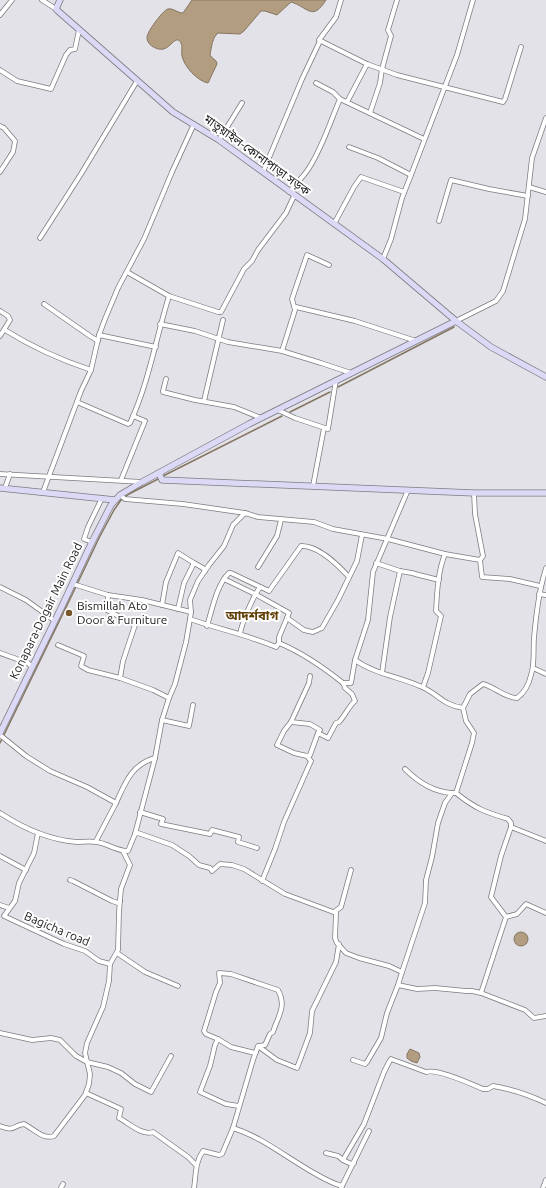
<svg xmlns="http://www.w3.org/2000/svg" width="546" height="1188" font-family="Ubuntu,'Noto Sans Bengali',sans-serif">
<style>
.water{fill:#b39d80;stroke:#857662}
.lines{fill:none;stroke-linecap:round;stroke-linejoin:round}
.stream{stroke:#857662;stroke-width:1.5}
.street-casing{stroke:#7c7c81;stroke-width:5.5}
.secondary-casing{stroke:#7c7c81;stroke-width:7}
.street{stroke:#fff;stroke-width:4}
.secondary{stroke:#dcd9f6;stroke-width:5.5}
.poi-dot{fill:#76572c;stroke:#fff;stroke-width:1.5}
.labels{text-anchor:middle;stroke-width:4;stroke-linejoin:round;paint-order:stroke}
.street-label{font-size:12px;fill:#1a1a1c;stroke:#fff}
.poi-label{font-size:12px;fill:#1a1a1c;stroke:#fff;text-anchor:start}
.neighbourhood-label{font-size:13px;font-weight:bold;fill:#614109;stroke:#fff}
</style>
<rect width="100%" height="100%" fill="#e2e2e8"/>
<g class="water">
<path d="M 192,0 L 326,0 C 312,22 308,7 291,2 L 277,15 L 265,11 L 261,11 L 244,31 L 240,34 L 218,33 C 212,38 212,46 210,54 C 211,59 217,59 217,64 L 208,83 C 197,81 184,66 182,56 C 181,52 183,46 181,43 C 180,40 178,40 176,40 C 172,42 170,46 166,48 C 160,52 147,46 147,38 C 146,33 163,10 168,9 C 174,8 177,13 183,13 Z"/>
<circle cx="521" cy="939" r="7"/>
<polygon points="410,1049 419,1053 420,1057 417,1063 411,1061 407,1058 407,1054"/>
</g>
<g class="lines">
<g class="stream">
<polyline points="338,387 454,327"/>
<polyline points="290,412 330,392"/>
<polyline points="163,476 282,416"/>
<polyline points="0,743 71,597 99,538 114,510 121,500 129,494 160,478"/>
</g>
<defs>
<g id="street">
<polyline points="42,0 56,9"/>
<polyline points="341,0 336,17 319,40 367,64 397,75 503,102 505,99 521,47"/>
<polyline points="0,15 12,0"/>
<polyline points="0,70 17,81 51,89 66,55 70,50 75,49 79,30"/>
<polyline points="316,83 333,92 340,99 424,139"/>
<polyline points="347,102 367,64"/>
<polyline points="370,113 380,83 382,69 391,36 388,30 397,0"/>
<polyline points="0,126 4,128 15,141 13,152 0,172"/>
<polyline points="219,140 242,103"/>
<polyline points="349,147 378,158 411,175"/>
<polyline points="263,172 302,79 320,41"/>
<polyline points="529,187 546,192"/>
<path d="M 289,192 C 296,184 304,176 309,168 C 323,146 330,122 340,99"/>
<polyline points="439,221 451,180 489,189 528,196"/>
<polyline points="334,224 354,187 361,177 404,192"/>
<polyline points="40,238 81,174 137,81"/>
<polyline points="383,259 391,239 402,198 411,175 457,55 473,0"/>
<polyline points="127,272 169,296 218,312 221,312 244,269 252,261 258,250 286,213 294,196"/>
<polyline points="44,304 90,336 98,341"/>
<polyline points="296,307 355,321 416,341"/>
<polyline points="0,311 8,316 10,320 0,336"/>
<polyline points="456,321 496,301 503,291 525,219 532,158 546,118"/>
<polyline points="160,324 195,331 228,342 282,351 321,363 351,373"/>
<path d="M 5,330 C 32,347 61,360 91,370"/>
<polyline points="99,335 156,347"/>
<polyline points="282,351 295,310 292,299 307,255 329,265"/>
<polyline points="166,379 163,391 163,392 195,400 234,407 261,418"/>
<polyline points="204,401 223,320"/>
<path d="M 77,402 L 128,424 L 130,423 C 149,382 156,338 169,296"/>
<polyline points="278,410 295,418 328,429 336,380"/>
<polyline points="0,474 142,482"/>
<polyline points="121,480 145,421 133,416"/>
<polyline points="313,486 324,428"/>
<polyline points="5,488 10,474"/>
<polyline points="43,492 81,391 91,370 99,335 105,319 118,288 144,239 172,172 194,124"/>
<polyline points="474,493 475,514 483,556 480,560"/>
<polyline points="120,495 125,499 183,504 245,513 258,517 314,522 333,529 388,539 445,554 480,560 482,577 510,579 540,586"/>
<polyline points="92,542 84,539 88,527 102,498"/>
<polyline points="376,563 400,571 412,573 419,575 439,580"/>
<polyline points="258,567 277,536 281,520"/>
<polyline points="224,579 255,594 289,613 287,618 304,630 308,631 313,632 322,628 338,600 357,561 362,535"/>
<path d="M 73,584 L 108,595 L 142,600 L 191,612 L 190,619 C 218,629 248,635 276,647 L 279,643 C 303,653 323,667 343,683 L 351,683 L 355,660 C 375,674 400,677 422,687 C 438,694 443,705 463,708 L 470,694 L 483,684 C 495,687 505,698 517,698 C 524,693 529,684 531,675 C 535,663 533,650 534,638 C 536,614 539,590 546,568"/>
<polyline points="0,587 26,600 55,621"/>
<polyline points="539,594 546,595"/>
<polyline points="108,595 107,610 135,625 123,661 120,678 153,690 169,698"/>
<polyline points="162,605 166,582 178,553 194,563"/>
<polyline points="178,609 184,583 194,563 203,568 205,571"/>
<polyline points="191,612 190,600 198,581 209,565 224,546 233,525 245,513"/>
<path d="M 207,626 C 212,610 217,584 229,573 L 231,573 L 269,591 L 301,546 C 318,545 337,564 349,577"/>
<path d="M 240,634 C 242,622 253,597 260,587"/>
<polyline points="279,643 279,637 287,618"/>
<polyline points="58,645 84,656 81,666 88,670 120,678"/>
<polyline points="0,653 28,663 32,667"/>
<polyline points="355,660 368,620 373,572 408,490"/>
<polyline points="533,668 546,674"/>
<polyline points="382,673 390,617 400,571"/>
<path d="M 423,687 L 428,673 L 441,616 L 436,611 C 437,592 438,571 445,554"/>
<polyline points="162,720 189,726 193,705"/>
<polyline points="291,722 310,724 320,730 318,733"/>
<polyline points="0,735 26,756 50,771 87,787 116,803 96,841"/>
<polyline points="307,756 294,753 277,745 284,731 291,722 309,683 310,676"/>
<path d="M 405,769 C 417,781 434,792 452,793"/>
<path d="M 116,803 C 125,783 132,764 155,758"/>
<polyline points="140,812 163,819 161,824 210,834 212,830 239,837 238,842 257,848"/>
<path d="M 0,813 C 23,828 49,840 77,842 C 83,842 90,841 96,842 C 107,843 116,851 128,851 L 135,834 L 138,833 L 172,845 L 189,856 L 199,865 L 210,868 L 212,871 L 220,864 L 232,865 L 244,869 L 285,894 L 336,913 L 335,938 L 337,943 L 346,953 L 359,958 L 389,966 L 402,972 L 398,985 L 417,989 L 435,988 L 466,991 L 472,991 L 481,993 L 506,917 L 491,897 L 501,856 L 511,827 L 511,823 L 508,819 C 485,812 476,809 456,793 L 472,743 L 474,733 L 466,721 L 463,708"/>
<polyline points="511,827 546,841"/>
<polyline points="38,833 34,853 19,883 15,901 4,916 64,944 85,951 99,961 110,964"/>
<polyline points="135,834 155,758 162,720 169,698 175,684 186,642 190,619"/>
<polyline points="0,856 26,870"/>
<polyline points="70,880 73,881 112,901 118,903 120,901"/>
<path d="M 262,881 L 275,849 L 284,822 L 311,761 L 307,756 L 310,755 L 318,733 L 328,738 L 336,723 L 339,722 C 345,716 348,707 355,701 L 352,694 L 345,688 L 343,683"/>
<polyline points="0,905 9,908"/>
<polyline points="334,912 341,907 351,870"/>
<polyline points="506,917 517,914 526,904 546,913"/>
<polyline points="117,953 145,972 178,986"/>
<polyline points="402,972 425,903 426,880 432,857 438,823 445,803 452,793 456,793"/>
<polyline points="481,993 525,1010 534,1018 546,1016"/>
<polyline points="0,1033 32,1040 51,1038 60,1040 76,1056 87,1062 108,1067 121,1073 135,1084 151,1092 171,1056"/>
<path d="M 218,1039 L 206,1034 L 204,1031 L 216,992 L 220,983 L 219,973 L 231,974 L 278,990 C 287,1006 278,1016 273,1032 L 270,1034 L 265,1045 L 259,1046"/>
<polyline points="353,1060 365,1064 367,1062 381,1038 387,1013 398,985"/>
<path d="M 86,1093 L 121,1109 L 119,1118 C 129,1123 142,1136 153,1132 L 188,1157 L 196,1165"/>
<polyline points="239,1106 226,1104 200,1092 210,1066 215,1045 218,1039 231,1047 255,1053 256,1052"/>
<path d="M 0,1126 C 16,1132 11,1126 24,1124 C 34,1129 43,1140 54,1136 L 85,1095 L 89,1084 L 90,1074 L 85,1053 L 87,1043 L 103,1007 L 109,981 L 110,964 L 118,950 L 119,912 L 121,889 L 130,865 L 123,851"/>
<path d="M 233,1128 C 262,1137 287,1158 314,1173 C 323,1178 331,1183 342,1186"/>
<polyline points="326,1153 338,1156 343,1160"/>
<path d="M 354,1163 L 351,1164 L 343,1160 L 364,1124 L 384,1072 L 389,1062 L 391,1059 L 426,1072 C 437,1068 471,1084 483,1089 L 488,1089 L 493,1086 C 511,1089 529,1095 546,1103"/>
<polyline points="61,1188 63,1184"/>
<path d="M 194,1188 C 196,1175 195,1162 203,1151 L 219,1155 L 222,1154 L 233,1128 L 253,1060 L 258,1046 L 277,1060 L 297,1068 L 310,1033 L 312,1011 L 336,962 L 339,944"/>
<polyline points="341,1188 369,1131"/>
<polyline points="543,1188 546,1180"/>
</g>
<g id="secondary">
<polyline points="60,0 56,9 58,11 173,112 219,140 383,259 456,321 491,347 546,377"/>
<polyline points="159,473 162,480 474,493 546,493"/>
<polyline points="0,488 115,500"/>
<polyline points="0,733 62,606 92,542 111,505 120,495 142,482 249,424 456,321"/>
</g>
</defs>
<use href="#street" class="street-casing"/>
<use href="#secondary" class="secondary-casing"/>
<use href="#street" class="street"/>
<use href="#secondary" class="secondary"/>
</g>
<circle class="poi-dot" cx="69" cy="613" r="4"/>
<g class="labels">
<g class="street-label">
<text transform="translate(257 155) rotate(36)" y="4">মাতুয়াইল-কোনাপাড়া সড়ক</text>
<text transform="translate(46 611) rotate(-64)" y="4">Konapara-Dogair Main Road</text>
<text transform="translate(57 929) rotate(23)" y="4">Bagicha road</text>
</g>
<g class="poi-label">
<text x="77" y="610">Bismillah Ato<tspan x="77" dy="14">Door &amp; Furniture</tspan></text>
</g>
<g class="neighbourhood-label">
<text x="252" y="620">আদর্শবাগ</text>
</g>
</g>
</svg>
